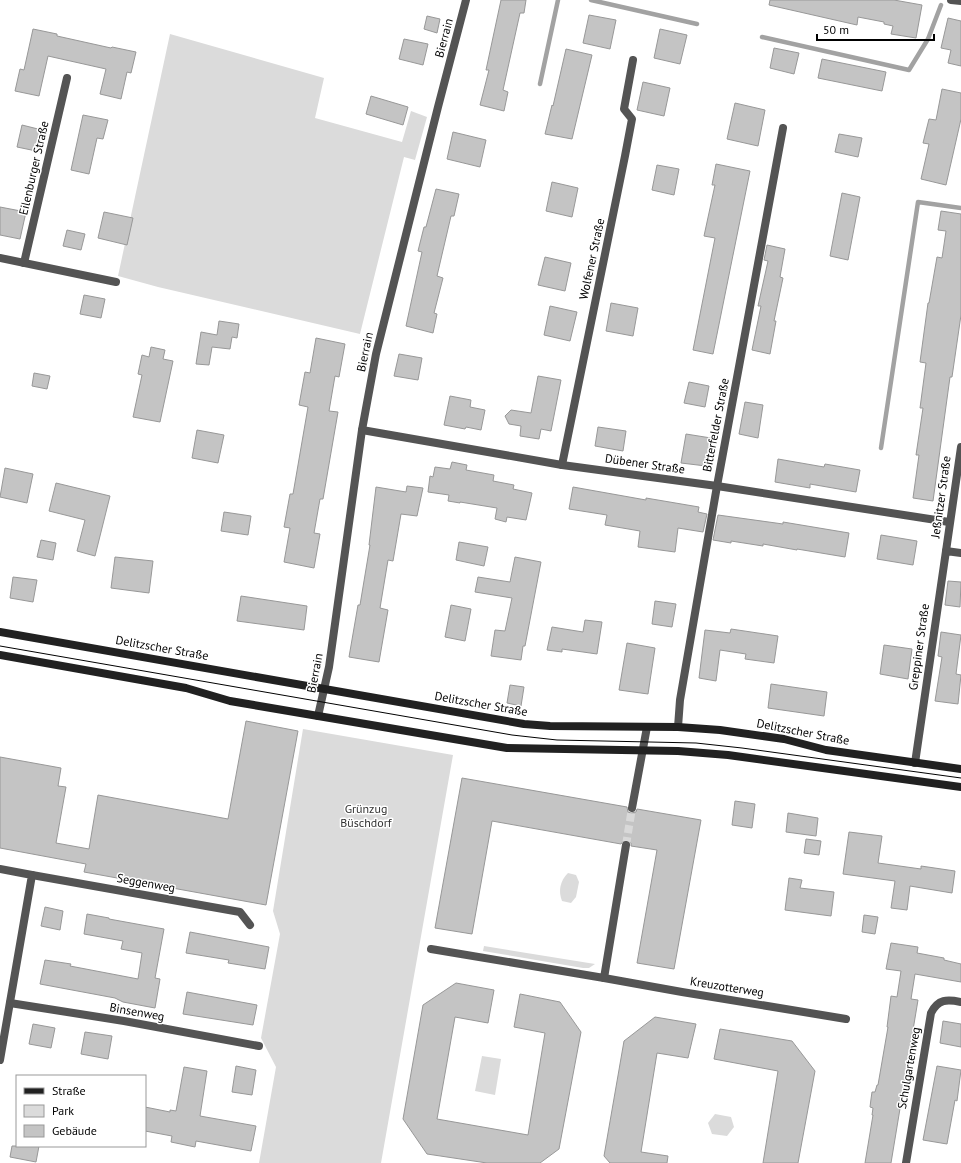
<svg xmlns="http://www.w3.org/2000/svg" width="961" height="1163" font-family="'PT Sans',sans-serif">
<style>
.green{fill:#dbdbdb}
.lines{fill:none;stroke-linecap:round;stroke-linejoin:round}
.stream{stroke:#a2a2a2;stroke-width:4.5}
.building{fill:#c4c4c4;stroke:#989898}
.minor-tunnel{stroke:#d9d9d9;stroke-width:8;stroke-dasharray:8 4;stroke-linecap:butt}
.minor{stroke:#545454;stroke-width:8}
.secondary{stroke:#212121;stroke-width:8}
.tram{stroke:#000;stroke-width:1}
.labels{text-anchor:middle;stroke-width:3;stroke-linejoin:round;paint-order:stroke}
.street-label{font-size:12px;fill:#000;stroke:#fff}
.park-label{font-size:12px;fill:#323232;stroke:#fff}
</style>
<rect width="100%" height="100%" fill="#fff"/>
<g class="green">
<polygon points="170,34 324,78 315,118 402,142 411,111 427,117 415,160 404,157 360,334 158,287 118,276"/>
<polygon points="303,729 453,755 381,1163 259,1163 276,1067 261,1038 280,934 273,911"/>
<path d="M 568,873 L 576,875 L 579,882 L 576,897 L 571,903 L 562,901 C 558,891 560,881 568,873 Z"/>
<polygon points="484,946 595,964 589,968 583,968 483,951"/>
<polygon points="482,1056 501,1059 495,1095 475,1091"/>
<polygon points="715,1114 731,1117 734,1127 727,1136 712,1134 708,1123"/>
</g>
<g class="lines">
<g class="stream">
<polyline points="591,0 697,24"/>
<polyline points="762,37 909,70 928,39 941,5"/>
<polyline points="540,84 558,0"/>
<polyline points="881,448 918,202 961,208"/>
</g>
</g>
<g class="building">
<polygon points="501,0 526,0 524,13 520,13 503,90 508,92 504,111 480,105 489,70 486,70"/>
<polygon points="770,0 894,0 922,5 916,38 891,34 893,26 884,24 884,22 858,17 857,25 769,5"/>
<polygon points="589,15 616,20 610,49 583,43"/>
<polygon points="427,16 440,19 437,33 424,29"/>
<polygon points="948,18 961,21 961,66 948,63 951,50 941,48"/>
<polygon points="33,29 57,34 57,36 111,48 112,47 136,52 131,73 127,72 121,99 100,94 106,69 48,56 39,96 15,91 20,69 24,70"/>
<polygon points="660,29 687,35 680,64 654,58"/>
<polygon points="404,39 428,44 423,65 399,59"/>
<polygon points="774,48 799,53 794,74 770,68"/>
<polygon points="566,49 592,55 572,139 545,134 552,105 553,106"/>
<polygon points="822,59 886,72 882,91 818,78"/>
<polygon points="643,82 670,88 664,116 637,110"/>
<polygon points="942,89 961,93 961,119 946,185 921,179 929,144 923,143 929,119 936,120"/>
<polygon points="371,96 408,107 403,125 366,114"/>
<polygon points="735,103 765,110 758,146 727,139"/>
<polygon points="83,115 108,120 103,139 97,138 89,174 71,170"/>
<polygon points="22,125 46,131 41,152 17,147"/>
<polygon points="453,132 486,140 480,167 447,159"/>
<polygon points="839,134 862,138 858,157 835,152"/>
<polygon points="716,164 750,171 713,354 693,350 715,238 704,236 715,185 712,185"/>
<polygon points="657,165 679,169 674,195 652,190"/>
<polygon points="552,182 578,188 572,217 546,211"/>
<polygon points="436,189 459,194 454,216 451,216 437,276 443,278 434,313 437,314 433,333 406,326 422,252 418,251 424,227 426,227"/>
<polygon points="842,193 860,197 848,260 830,256"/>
<polygon points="0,207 26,212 20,239 0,235"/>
<polygon points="941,211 961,214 961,315 952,377 950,377 933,501 913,498 919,455 916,455 923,408 920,408 926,363 920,362 928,303 929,303 937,257 942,258 946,231 938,230"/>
<polygon points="104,212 133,218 127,245 98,238"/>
<polygon points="67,230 85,234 81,250 63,246"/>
<polygon points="767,245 785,249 780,277 783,278 774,321 776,321 770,354 752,350 761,306 758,306 768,261 764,260"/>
<polygon points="545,257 571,263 565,291 538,285"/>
<polygon points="84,295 105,299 101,318 80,314"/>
<polygon points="611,303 638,308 633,336 606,331"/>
<polygon points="550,306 577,312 570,341 544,335"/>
<polygon points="219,321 239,324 237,338 232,337 230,349 212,347 209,365 196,364 201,332 217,335"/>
<polygon points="316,338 345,344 339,377 335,376 329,411 338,412 323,499 320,499 314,533 320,534 314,568 284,562 290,528 284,527 290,494 293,494 308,407 299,405 305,372 310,373"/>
<polygon points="151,347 165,350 163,359 173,361 160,422 133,417 142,375 138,374 142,355 149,357"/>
<polygon points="399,354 422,358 418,380 394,376"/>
<polygon points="34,373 50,376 47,389 32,386"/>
<polygon points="538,376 561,380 551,431 541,429 539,439 520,436 521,426 509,424 505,416 511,410 531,413"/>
<polygon points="689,382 709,386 705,407 684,403"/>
<polygon points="450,396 471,400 470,407 485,410 481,430 466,427 465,429 444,425"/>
<polygon points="745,402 763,405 758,438 739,434"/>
<polygon points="598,427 626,431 623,451 595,446"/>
<polygon points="197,430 224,435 218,463 192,458"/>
<polygon points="686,434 711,438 706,466 681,463"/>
<polygon points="778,459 824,467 825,464 860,470 856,492 810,484 810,488 775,482"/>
<polygon points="452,462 467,465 466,470 494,475 493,481 514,485 513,489 532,493 526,520 507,517 506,522 495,519 497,508 460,502 460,503 448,501 449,495 428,492 430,476 433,477 435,467 450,469"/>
<polygon points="5,468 33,474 27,503 0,497"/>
<polygon points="56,483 110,496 95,556 77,551 85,520 49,511"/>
<polygon points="407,486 423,488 417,516 401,514 393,561 388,560 380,608 388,610 379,662 349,657 358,605 360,605 370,545 369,545 376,487 406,492"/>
<polygon points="573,487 646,500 646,498 699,507 698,512 707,514 703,532 678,528 675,552 638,547 640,531 605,525 607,515 569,509"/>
<polygon points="224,512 251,516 248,535 221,531"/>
<polygon points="718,515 783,524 783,522 849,533 845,557 797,549 797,550 763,544 763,546 731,541 731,543 713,540"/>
<polygon points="881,535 917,541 913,565 877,559"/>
<polygon points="41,540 56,543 53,560 37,557"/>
<polygon points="459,542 488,547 484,566 456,560"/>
<polygon points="115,557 153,561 149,593 111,588"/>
<polygon points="515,557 541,562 525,646 523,646 521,660 491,656 495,630 505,631 512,598 475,592 478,577 510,582"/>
<polygon points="13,577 37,580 33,602 10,598"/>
<polygon points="948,581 961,582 960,607 945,605"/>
<polygon points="241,596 307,606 304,630 237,621"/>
<polygon points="655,601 676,604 672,627 652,624"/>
<polygon points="451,605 471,609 465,641 445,637"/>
<polygon points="585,620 602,622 597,654 562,649 562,652 547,650 552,627 583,632"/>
<polygon points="731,629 778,636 774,663 745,659 746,654 720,650 716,681 699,678 705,630 730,633"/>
<polygon points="941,632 961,635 956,674 961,675 958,704 935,701 942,657 938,656"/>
<polygon points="627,643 655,648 648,694 619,690"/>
<polygon points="884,645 912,649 908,679 880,674"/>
<polygon points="771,684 827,692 824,716 768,708"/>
<polygon points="510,685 524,687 521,706 507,703"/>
<polygon points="246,721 298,731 266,905 84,872 86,864 0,848 0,757 61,768 58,786 66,787 56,843 89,849 98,795 228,819"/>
<polygon points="462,778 627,807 628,812 631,813 636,812 637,809 701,820 674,969 637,963 657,850 631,846 631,843 627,840 624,840 621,844 492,821 472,934 435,928"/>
<polygon points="735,801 755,804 752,828 732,825"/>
<polygon points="788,813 818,818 816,836 786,832"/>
<polygon points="849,832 882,836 878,863 921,869 921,866 955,871 952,893 910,886 907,910 891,908 895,881 843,874"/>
<polygon points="806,839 821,841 819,855 804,853"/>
<polygon points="789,878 802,880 800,888 834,892 831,916 785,910"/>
<polygon points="45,907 63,911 60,930 41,926"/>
<polygon points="87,914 109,918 109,919 164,929 155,978 160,979 155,1008 123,1002 115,998 40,984 45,960 71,964 70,966 138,979 142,953 121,949 123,941 84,934"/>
<polygon points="864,915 878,917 875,934 862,932"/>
<polygon points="190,932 269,947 265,969 228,963 229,960 186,953"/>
<polygon points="891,943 918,947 917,953 944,958 944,960 961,964 961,982 915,974 911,999 918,1000 891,1163 865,1163 873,1115 872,1115 873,1108 870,1107 871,1099 872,1092 875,1092 877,1085 878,1085 888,1027 887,1027 891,996 897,997 901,971 886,969"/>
<polygon points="456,983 494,990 488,1023 455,1017 437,1119 528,1135 545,1033 514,1027 520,994 560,1002 581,1032 559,1149 540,1163 487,1163 427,1154 403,1119 423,1005"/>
<polygon points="187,992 257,1005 253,1025 183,1014"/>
<polygon points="655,1017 696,1024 688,1058 657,1053 641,1152 668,1156 667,1163 610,1163 604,1156 624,1041"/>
<polygon points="943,1021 961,1024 961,1047 940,1043"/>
<polygon points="33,1024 55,1028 51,1048 29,1044"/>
<polygon points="720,1029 792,1041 815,1071 798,1163 763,1163 778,1071 714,1059"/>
<polygon points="85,1032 112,1036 108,1059 81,1054"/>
<polygon points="236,1066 256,1070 252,1095 232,1092"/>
<polygon points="937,1066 961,1070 957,1101 955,1100 947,1144 923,1140"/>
<polygon points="184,1067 207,1071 200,1116 256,1126 251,1151 196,1141 195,1147 171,1142 172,1136 145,1131 145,1107 170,1112 170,1110 176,1111"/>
<polygon points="12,1146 39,1146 36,1162 10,1157"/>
</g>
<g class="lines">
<polyline class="minor-tunnel" points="626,845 632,808"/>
<g class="minor">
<polyline points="951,0 961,1"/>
<polyline points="0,258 116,282"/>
<polyline points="24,263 67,78"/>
<polyline points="362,430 562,465 717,486 949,522"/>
<polyline points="562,465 625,156 632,119 624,109 633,60"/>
<polyline points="946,551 961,447"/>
<polyline points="318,716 329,667 362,430 376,354 438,107 466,0"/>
<polyline points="678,727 680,700 717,486 783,128"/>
<polyline points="915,763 946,551 961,553"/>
<polyline points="632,808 647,727"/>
<polyline points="0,869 32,875 0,1060"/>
<polyline points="32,875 240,912 250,925"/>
<polyline points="431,949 604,978 626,845"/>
<polyline points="604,978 682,992 846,1019"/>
<polyline points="10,1003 124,1021 259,1046"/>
<path d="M 906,1163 L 931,1013 C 938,999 947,999 961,1002"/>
</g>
<g class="secondary">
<polyline points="0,632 524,724 550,726 678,727 720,730 784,739 826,750 961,769"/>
<polyline points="0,655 186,688 230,701 507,748 678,751 728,755 961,787"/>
</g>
<polyline class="tram" points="0,646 512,735 557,740 696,743 742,748 961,778"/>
</g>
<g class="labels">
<g class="street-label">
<text transform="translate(444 38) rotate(-75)" y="4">Bierrain</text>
<text transform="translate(34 168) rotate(-77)" y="4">Eilenburger Straße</text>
<text transform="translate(592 259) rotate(-78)" y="4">Wolfener Straße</text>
<text transform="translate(365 352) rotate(-78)" y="4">Bierrain</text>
<text transform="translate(716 425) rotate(-79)" y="4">Bitterfelder Straße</text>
<text transform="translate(645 464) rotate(8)" y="4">Dübener Straße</text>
<text transform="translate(941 497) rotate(-82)" y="4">Jeßnitzer Straße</text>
<text transform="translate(919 647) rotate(-82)" y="4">Greppiner Straße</text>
<text transform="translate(162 648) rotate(10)" y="4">Delitzscher Straße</text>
<text transform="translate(315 673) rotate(-79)" y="4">Bierrain</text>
<text transform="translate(481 704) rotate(10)" y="4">Delitzscher Straße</text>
<text transform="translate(803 732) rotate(11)" y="4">Delitzscher Straße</text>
<text transform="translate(146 883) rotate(10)" y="4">Seggenweg</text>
<text transform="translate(727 987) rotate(9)" y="4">Kreuzotterweg</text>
<text transform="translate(137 1012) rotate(10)" y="4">Binsenweg</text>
<text transform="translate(909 1068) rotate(-80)" y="4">Schulgartenweg</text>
</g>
<g class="park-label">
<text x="366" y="813">Grünzug<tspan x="366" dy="14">Büschdorf</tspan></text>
</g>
</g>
<rect x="16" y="1075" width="130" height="72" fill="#ffffff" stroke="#999999"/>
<rect x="24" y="1088" width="20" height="6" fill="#212121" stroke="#999999"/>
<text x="52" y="1095" font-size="12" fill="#000000">Straße</text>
<rect x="24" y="1105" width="20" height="12" fill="#dbdbdb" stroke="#999999"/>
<text x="52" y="1115" font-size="12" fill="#000000">Park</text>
<rect x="24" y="1125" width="20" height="12" fill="#c4c4c4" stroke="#999999"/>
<text x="52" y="1135" font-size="12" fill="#000000">Gebäude</text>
<path d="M817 34v6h117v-6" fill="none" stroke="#000000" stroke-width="2"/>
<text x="823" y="34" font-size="12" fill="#000000" stroke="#ffffff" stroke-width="3" paint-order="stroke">50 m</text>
</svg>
